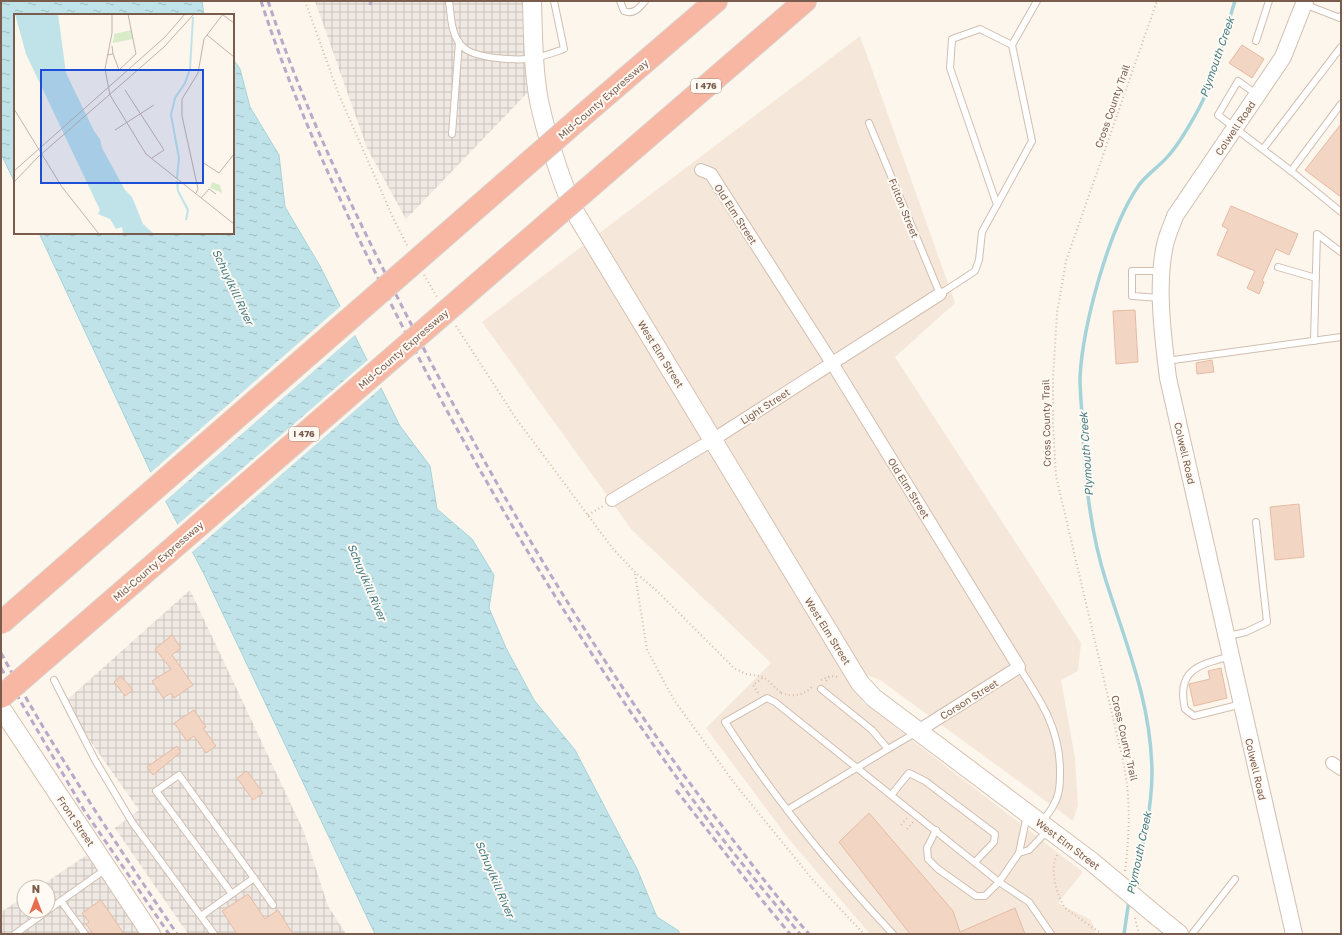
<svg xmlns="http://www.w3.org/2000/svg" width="1342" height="935" font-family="'Golos Text',sans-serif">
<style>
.residential{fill:#f5e8da}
.industrial{fill:url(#industrial-grid)}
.water{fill:url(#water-ripples);stroke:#a5d3da}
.pier{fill:#fdf6ec}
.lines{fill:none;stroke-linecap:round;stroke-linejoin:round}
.stream{stroke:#a5d3da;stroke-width:3.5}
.building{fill:#f3d5c3;stroke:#e6bba3}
.service-casing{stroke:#d1beb0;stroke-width:8}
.minor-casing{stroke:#d1beb0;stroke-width:14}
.tertiary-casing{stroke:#d1beb0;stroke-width:18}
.secondary-casing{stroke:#d6c0b0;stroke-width:20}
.motorway-casing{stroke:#dad1cd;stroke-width:24}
.path{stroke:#d9b8a5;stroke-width:2;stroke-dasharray:1 3;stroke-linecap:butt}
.service{stroke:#fff;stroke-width:6}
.minor{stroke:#fff;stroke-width:12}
.tertiary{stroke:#fff;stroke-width:16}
.secondary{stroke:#fff;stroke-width:18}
.motorway{stroke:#f7b7a3;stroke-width:22}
.rail{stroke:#b9a8c9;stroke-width:3;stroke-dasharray:6 4;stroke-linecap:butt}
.secondary-bridge-casing{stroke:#d6c0b0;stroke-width:20;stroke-linecap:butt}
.motorway-bridge-casing{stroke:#dad1cd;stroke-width:24;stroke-linecap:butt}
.secondary-bridge{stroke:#fff;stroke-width:18}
.motorway-bridge{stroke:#f7b7a3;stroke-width:22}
.labels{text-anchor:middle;stroke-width:4;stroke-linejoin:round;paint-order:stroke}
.shield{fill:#fffaf3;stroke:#a28b7f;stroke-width:1}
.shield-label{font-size:9px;font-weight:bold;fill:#7a5c4d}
.street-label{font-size:10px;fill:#7a5c4d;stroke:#fffaf3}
.water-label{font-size:11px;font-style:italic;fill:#437c86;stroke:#fffaf3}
.inset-river{fill:none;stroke:#bfe3e8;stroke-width:2}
.inset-road{fill:none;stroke:#c5b3a7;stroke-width:1}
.view{fill:#1d4ed8;fill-opacity:0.15;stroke:#1d4ed8;stroke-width:2}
.inset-edge{fill:none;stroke:#7a5c4d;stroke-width:2}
</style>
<defs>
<pattern id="industrial-grid" width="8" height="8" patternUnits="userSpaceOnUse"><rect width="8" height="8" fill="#efe9e4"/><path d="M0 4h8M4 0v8" fill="none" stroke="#c7c0bb"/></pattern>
<pattern id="water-ripples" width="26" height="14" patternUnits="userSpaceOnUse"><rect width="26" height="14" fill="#bfe3e8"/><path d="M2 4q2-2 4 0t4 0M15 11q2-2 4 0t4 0" fill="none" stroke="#a0bbbe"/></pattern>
</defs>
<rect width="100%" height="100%" fill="#fdf6ec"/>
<polygon class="residential" points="860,36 955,303 895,357 1081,643 1078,671 1061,680 1075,758 1078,805 1073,821 880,680 839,665 864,703 1083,872 1058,903 1091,920 1096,934 870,934 788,838 706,728 771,663 632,530 482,322"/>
<g class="industrial">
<polygon points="315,1 523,1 533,87 406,219 367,148"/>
<polygon points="190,590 304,832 328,906 346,934 188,934 115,828 139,810 79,725 68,699"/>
<polygon points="90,853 145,934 1,934 1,912 24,897 24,911 48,911 48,887 39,887"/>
</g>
<g class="water">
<polygon points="1,1 202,1 204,15 15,15 15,183 1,154"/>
<polygon points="233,59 240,69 250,107 279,155 285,207 320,266 400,426 430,466 437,509 472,539 494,575 489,608 506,648 534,700 575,750 637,869 657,917 679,931 679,934 375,934 204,574 154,479 39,233 233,233"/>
</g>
<g class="pier">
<polygon points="342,305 356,334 164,502 149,474"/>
<polygon points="369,359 383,386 191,553 176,526"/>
</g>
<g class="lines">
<g class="stream">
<path d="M 1132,888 C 1142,850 1152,811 1152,772 C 1151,702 1127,647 1106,581 C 1089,528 1084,470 1082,414 C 1081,402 1080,389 1080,377 C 1083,324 1109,228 1139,185 C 1147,174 1160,166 1169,155 C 1180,143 1189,126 1197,112 C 1216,78 1223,37 1235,1"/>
<polyline points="1124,934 1129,900"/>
</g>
</g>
<g class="building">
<polygon points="1242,45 1264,59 1252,78 1229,63"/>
<polygon points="1341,124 1341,197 1305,170"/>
<polygon points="1231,206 1298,234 1289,255 1276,249 1262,281 1264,282 1259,294 1247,288 1255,271 1217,255 1228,229 1222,226"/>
<polygon points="1135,310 1138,362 1116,364 1113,311"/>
<polygon points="1212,360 1214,372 1197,374 1196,363"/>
<polygon points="1299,504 1304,557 1275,560 1270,507"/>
<polygon points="172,635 181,648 172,655 193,685 174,698 171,693 163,698 152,681 171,669 155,649"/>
<polygon points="1221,668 1227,698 1194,706 1189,684 1210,679 1208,671"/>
<polygon points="121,676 133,690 125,696 114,682"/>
<polygon points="194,710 206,727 203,728 216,746 206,753 194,736 187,741 174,723"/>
<polygon points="177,746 181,752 153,775 147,767"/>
<polygon points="247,771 263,793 253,800 237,778"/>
<polygon points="869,813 953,911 960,932 1015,908 1025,934 910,934 839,842"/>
<polygon points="248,894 265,919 278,910 293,934 237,934 222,911"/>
<polygon points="101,900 124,934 93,934 86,924 89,922 82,913"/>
</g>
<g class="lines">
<defs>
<g id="service">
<path d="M 449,1 C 451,16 451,37 463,47 C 475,59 519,61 535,58 C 545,56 555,52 564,49 L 554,1"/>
<path d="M 620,1 L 624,11 C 634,15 639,8 645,1"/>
<polyline points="1304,4 1340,18 1341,16"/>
<polyline points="1256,41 1269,1"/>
<polyline points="1012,45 1037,1"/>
<polyline points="1256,94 1238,81 1218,115 1291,171 1341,104"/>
<polyline points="869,123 940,294 975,271 979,260 982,232 1032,141 1012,45 980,29 952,39 950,68 997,205"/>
<polyline points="452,134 459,42"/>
<polyline points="1263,149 1341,47"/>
<polyline points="1291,171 1341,212"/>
<polyline points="1278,267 1316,278"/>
<polyline points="1160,271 1132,271 1132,296 1161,298"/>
<polyline points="1314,341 1317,234 1341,252"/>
<polyline points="1166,361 1341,337"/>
<polyline points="1228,636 1246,632 1267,622 1256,522"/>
<path d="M 1231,656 C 1198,665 1176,670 1185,709 L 1194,716 L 1242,704"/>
<path d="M 1019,667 C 1041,701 1060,729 1060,771 C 1060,782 1060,794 1054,804 C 1051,811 1046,816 1042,822"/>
<polyline points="54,680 95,760 132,822 214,934"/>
<polyline points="821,689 872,730 888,749 917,732"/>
<polyline points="892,794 909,773 925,781 995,834 994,842 975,862"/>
<polyline points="787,810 888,749"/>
<polyline points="936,830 927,848 928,859 938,869 976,896 985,896 999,882 1019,853 1027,815"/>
<polyline points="1019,853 1029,850 1047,831"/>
<polyline points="232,894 156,791 179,775 254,878"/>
<polyline points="61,901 85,934"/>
<polyline points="48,910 106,869"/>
<polyline points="201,916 254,878 273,905"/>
<polyline points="15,934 47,911"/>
<path d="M 893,934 C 831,868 774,798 725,722 L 767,698 L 775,702 L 999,882 L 1029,902 L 1051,934"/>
<polyline points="1192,934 1235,879"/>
</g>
<g id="minor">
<polyline points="701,170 711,174 832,363 1019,667 918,731"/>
<polyline points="612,500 714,439 940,294"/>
<polyline points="1332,763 1341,769"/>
</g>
<path id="tertiary" d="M 1294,934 L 1168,378 C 1163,337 1156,286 1165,245 C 1167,235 1172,225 1175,216 L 1283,57 L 1305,1"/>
<g id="secondary">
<path d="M 532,1 C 533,34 533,68 539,101 C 547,138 559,174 573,209 L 860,683 L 874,698 L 1091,861"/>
<polyline points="1,708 151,934"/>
<polyline points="1158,917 1179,934"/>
</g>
<g id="motorway">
<polyline points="589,110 716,1"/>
<polyline points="607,172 805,1"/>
</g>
</defs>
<use href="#service" class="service-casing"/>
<use href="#minor" class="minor-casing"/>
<use href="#tertiary" class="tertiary-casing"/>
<use href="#secondary" class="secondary-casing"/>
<use href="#motorway" class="motorway-casing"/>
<g class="path">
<polyline points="305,1 339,95 394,220 408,247"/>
<polyline points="424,275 437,297"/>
<polyline points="456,326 515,417 613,549 635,572 657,591 734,668 746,674 764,677 781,693 780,695"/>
<polyline points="588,515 603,506"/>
<polyline points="635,574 647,650 674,700 735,784 813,880 864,934"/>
<polyline points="821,680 830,676 840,677"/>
<polyline points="826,681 830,676"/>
<polyline points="758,693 753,685 764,677"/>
<path d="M 781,693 C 794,697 802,696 812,687"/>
<polyline points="901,825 907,818"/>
<polyline points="907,829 913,822"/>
<path d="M 1057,855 C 1049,869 1057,897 1066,909 L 1102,934"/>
<path d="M 1125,871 C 1130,830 1131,796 1122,756 L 1056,476 L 1053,424 L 1053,378 L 1057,313 L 1066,261 L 1157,1"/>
<polyline points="1135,918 1139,934"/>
</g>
<use href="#service" class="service"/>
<use href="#minor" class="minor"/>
<use href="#tertiary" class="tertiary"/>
<use href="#secondary" class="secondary"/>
<use href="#motorway" class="motorway"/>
<g class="rail">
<path d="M 261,1 C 294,103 339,200 387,296 C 473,467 572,634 685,789 C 721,839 760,886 800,934"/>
<path d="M 268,1 C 309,124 367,239 426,353 C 516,525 617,693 737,845 C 760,875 783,905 809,934"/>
<polyline points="370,5 371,1"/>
<path d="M 1,653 C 54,751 115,842 177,934"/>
<polyline points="1,668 84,810 169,934"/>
<polyline points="676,790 761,899 790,934"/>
</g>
<defs>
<polyline id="secondary-bridge" points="1091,861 1158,917"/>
<g id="motorway-bridge">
<polyline points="1,623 589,110"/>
<polyline points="1,697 607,172"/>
</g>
</defs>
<use href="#secondary-bridge" class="secondary-bridge-casing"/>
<use href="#motorway-bridge" class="motorway-bridge-casing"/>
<use href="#secondary-bridge" class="secondary-bridge"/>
<use href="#motorway-bridge" class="motorway-bridge"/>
</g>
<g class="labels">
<g class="shield">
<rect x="691" y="79" width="30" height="14" rx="3"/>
<rect x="289" y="427" width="30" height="14" rx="3"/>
</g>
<g class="shield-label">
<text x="706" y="89">I 476</text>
<text x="304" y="437">I 476</text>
</g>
<g class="street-label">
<text transform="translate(603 99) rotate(-41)" y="4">Mid-County Expressway</text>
<text transform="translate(1112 106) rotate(-71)" y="4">Cross County Trail</text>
<text transform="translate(1235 128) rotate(-56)" y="4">Colwell Road</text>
<text transform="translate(904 208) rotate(68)" y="4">Fulton Street</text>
<text transform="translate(736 214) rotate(57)" y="4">Old Elm Street</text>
<text transform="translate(403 349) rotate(-41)" y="4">Mid-County Expressway</text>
<text transform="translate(661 354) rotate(58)" y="4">West Elm Street</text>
<text transform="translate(765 406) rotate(-33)" y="4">Light Street</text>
<text transform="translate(1046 423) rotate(-91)" y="4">Cross County Trail</text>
<text transform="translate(1185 453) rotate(77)" y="4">Colwell Road</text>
<text transform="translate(909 488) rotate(58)" y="4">Old Elm Street</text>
<text transform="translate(158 561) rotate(-41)" y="4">Mid-County Expressway</text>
<text transform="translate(828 631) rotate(58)" y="4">West Elm Street</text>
<text transform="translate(969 699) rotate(-32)" y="4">Corson Street</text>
<text transform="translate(1125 738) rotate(77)" y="4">Cross County Trail</text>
<text transform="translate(1256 769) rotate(77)" y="4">Colwell Road</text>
<text transform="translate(76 821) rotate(56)" y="4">Front Street</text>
<text transform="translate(1068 844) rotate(37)" y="4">West Elm Street</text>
</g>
<g class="water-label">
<text transform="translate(1217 57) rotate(-71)" y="4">Plymouth Creek</text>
<text transform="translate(233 287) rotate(65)" y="4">Schuylkill River</text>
<text transform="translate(1086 454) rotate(-94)" y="4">Plymouth Creek</text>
<text transform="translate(367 582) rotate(67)" y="4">Schuylkill River</text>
<text transform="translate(1139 853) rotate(-78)" y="4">Plymouth Creek</text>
<text transform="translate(495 879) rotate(67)" y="4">Schuylkill River</text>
</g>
</g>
<g transform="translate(14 14)">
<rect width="220" height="220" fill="#fdf6ec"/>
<path d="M 117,16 L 119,25 L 99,29 L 100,20 ZM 198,168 L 206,171 L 208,179 L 196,174 Z" fill="#d8ecc9"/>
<path d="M 1,0 L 44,0 L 52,59 L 80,117 L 86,125 L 88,134 L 111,176 L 118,183 L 129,210 L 140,220 L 109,220 L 108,213 L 102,215 L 96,205 L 84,200 L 86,196 L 12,40 Z" fill="#bfe3e8"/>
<path class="inset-river" d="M 163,164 L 165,144 L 157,101 L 161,84 L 171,69 L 176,55 L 179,3M 163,167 L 164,177 L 174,196 L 172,206"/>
<path class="inset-road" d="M 98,0 L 98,19 L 91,55 L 96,81 L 132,140 L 220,210M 209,1 L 220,9M 193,21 L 220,43M 99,40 L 105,56 L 122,40 L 114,0M 93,41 L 99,40 L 98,32M 111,76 L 150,136 L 138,144M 0,95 L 48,173 L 85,220M 101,116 L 140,91M 188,148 L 205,159 L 220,140M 0,157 L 151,23 L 171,0M 0,168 L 24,143 L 150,33 L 180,0M 182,179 L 184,175 L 168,102 L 168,85 L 184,59 L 190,25 L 209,0M 187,184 L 195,175 L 202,180"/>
<path class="view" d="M 27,56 L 189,56 L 189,169 L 27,169 Z"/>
<rect width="220" height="220" class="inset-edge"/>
</g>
<rect width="1342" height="935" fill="none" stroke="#7a5c4d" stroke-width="4"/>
<g transform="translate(36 899)"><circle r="19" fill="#fffaf3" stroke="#cabbb1"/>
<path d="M0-3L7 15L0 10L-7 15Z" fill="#e76f51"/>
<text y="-6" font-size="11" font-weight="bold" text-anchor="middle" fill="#7a5c4d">N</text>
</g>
</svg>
